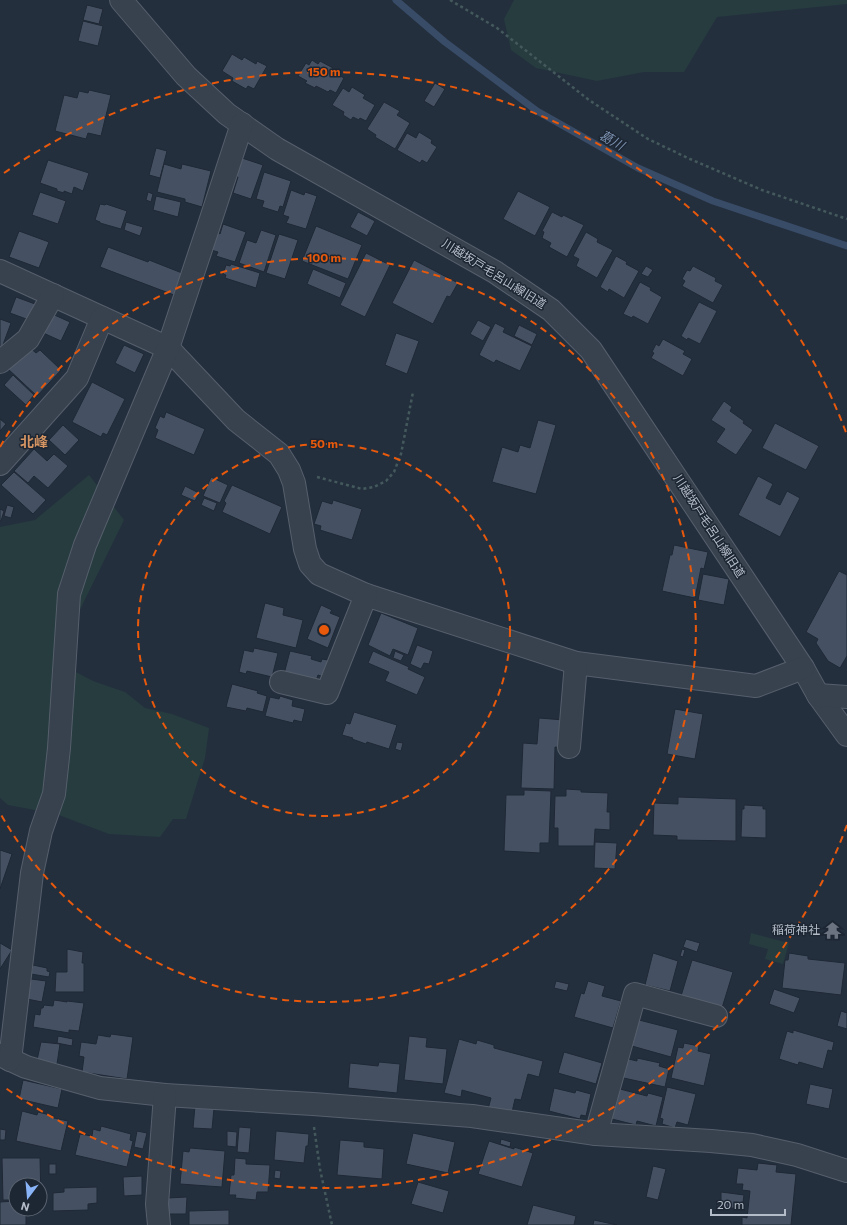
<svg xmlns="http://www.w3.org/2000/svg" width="847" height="1225" font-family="Commissioner,'Noto Sans JP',sans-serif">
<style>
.green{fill:#263c3f}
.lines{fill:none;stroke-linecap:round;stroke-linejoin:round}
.stream{stroke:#394c67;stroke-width:7}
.building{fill:#455162;stroke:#1f2835}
.minor-casing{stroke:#565f6c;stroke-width:24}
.path{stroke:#44595c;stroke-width:2.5;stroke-dasharray:3 3;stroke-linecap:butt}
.minor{stroke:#38414e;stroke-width:22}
.ring{fill:none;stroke:#e8590c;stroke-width:2;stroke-dasharray:7 5}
.labels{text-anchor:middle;stroke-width:3;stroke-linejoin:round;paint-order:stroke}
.street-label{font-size:12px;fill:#b4bcc9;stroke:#1d2633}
.poi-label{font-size:12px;fill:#b4bcc9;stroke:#1d2633;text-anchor:end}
.water-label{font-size:13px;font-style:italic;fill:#7c92b1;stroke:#1d2633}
.quarter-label{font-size:14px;font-weight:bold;fill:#d59563;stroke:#1d2633}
.centre{fill:#e8590c;stroke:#1d2633;stroke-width:2}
.ring-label{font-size:12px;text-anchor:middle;font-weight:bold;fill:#e8590c;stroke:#1d2633;stroke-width:3;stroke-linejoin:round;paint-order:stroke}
</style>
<rect width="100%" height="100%" fill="#242f3e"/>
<g class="green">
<polygon points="514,0 847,0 847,4 717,17 684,72 644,72 597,81 536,68 511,50 504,19"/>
<polygon points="89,475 124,520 71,628 74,671 93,681 125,692 145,708 172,714 209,728 205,758 186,819 173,819 160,837 109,834 56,814 8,805 0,798 0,527 35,520"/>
<polygon points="751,933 789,943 783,964 765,959 768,949 749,944"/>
</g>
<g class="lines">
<polyline class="stream" points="396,0 445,42 537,111 638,168 713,201 847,246"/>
</g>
<g class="building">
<polygon points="87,5 103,9 99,24 83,20"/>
<polygon points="83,21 103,26 98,46 78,41"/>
<polygon points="232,54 242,60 244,57 256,64 257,61 267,66 254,89 248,86 246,89 232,81 233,78 222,71"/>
<polygon points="312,60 318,64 320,61 333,68 331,71 344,78 336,93 330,90 328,92 316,86 315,88 305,83 307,81 298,76 306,63 309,65"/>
<polygon points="435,83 445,89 434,107 424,101"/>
<polygon points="352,87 365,95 363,98 375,105 366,121 360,118 359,120 353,117 351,120 343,115 344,112 332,105 343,88 349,92"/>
<polygon points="89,90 111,95 101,136 88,133 86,139 55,131 64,95 77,98 79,91 88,93"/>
<polygon points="384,102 400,111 397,115 410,123 395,149 375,137 376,135 367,129"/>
<polygon points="419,132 432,140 431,143 437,147 427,163 422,160 420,163 397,150 407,133 416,138"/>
<polygon points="156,148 167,151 160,178 149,175"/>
<polygon points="239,157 263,165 251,199 233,193 238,177 233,176"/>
<polygon points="48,160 89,173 83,191 74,187 72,194 64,191 64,193 57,191 57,189 40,183"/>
<polygon points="164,164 181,169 182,164 211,171 202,207 185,202 185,199 157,192"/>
<polygon points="264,172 291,181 283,207 280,206 278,212 262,207 264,201 256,199"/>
<polygon points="291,190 304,195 305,192 317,196 306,229 286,223 289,217 283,215"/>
<polygon points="518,191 550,207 535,236 503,219"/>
<polygon points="40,192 66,201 58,224 32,215"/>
<polygon points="148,192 153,194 151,202 146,200"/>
<polygon points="156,196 181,202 178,217 153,210"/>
<polygon points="100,204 105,205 106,204 127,211 121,229 100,223 100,222 95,220"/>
<polygon points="358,212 375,221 367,236 350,227"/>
<polygon points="552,212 562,217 563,215 584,225 567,257 549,247 551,243 542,238 544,232 542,231"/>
<polygon points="126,222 143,227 140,236 124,230"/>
<polygon points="223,224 246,232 235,262 216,256 218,252 211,250 217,232 220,234"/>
<polygon points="316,226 362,245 348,279 302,261"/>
<polygon points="261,230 276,235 264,272 239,263 247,240 256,243"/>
<polygon points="19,231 49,242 39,268 9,257"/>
<polygon points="586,232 598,239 597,242 613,250 597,278 576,266 579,259 573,256"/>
<polygon points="279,234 298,240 285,279 266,273"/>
<polygon points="108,247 148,262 149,260 182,273 174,295 100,267"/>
<polygon points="366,253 390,265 365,317 340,305"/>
<polygon points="616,256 627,262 626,264 639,271 624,298 609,289 608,292 600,287"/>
<polygon points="414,260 458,283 450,297 447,296 433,324 392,303"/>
<polygon points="231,264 260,273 256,288 225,278 226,275 223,274 226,265 230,266"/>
<polygon points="646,266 653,270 648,277 641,274"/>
<polygon points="693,266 716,278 715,281 723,285 713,303 682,286 685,281 682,279 687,270 690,271"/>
<polygon points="313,269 346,283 340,298 307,284"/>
<polygon points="640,282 651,288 650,290 662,297 648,324 633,316 632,318 623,314"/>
<polygon points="16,297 35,304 29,320 10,313"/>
<polygon points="699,302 717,311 700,344 688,338 687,340 681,336"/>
<polygon points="50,313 70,322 61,341 41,332"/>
<polygon points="0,319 11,323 1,350 0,350"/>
<polygon points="478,320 491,327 483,341 470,334"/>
<polygon points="495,323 505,328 503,332 532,346 520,371 496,360 494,363 479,355"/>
<polygon points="519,325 537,334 532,345 514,336"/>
<polygon points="396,333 419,341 407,374 385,365"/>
<polygon points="663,339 685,351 683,354 692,359 683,376 651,358 654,353 652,352 656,344 659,346"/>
<polygon points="124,345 144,354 135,373 115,363"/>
<polygon points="28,346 36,353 40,350 61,370 37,396 7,368"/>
<polygon points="13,375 34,395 26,405 4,385"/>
<polygon points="92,382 125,399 107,435 103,433 101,437 72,422"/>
<polygon points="724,401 732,407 730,411 744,421 743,423 753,430 736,455 716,442 725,429 711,420"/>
<polygon points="166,412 205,429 194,455 155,438 158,430 155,428 160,416 164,418"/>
<polygon points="0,419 6,424 0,431"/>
<polygon points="538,420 556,425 536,494 492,482 502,447 518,452 520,445 530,448"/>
<polygon points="775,423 819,446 806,470 762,448"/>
<polygon points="63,425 79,440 65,455 49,440"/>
<polygon points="34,449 47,461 54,454 68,466 48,488 34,476 28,483 14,471"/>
<polygon points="14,472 46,500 33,514 1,485"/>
<polygon points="758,476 773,484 766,498 780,505 787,491 800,498 780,537 738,515"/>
<polygon points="211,477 228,485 220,503 203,496"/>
<polygon points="232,485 282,507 270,534 222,512 226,503 224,501"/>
<polygon points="185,486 199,493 195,501 181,495"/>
<polygon points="204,498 217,503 214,511 201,505"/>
<polygon points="333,500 362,509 352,540 320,530 321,526 314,524 322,501 332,504"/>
<polygon points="7,505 14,507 11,518 4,516"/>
<polygon points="0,509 4,511 1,521 0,521"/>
<polygon points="674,545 708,552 704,569 701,568 695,598 662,591 670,555 672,555"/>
<polygon points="839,571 847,575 847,656 840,668 828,661 816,643 818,639 806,632"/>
<polygon points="703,574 729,579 724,605 698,600"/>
<polygon points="265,603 284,608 283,615 303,620 296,648 256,638"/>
<polygon points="321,605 332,610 330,613 340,617 328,648 307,639"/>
<polygon points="381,613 418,628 408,655 393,649 390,656 368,645"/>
<polygon points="417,645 433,651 429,664 424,663 421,669 410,664"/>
<polygon points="254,648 278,653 272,677 247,671 246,674 239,672 244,650 253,652"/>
<polygon points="290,651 312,656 311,659 321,662 322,659 328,660 324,677 318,675 316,681 284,674"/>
<polygon points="373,651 409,667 408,669 425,677 417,695 385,681 389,672 368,663"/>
<polygon points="395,651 404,655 401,661 393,658"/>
<polygon points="232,684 258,691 257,693 267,696 263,712 247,708 246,711 226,707"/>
<polygon points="280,696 293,700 292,706 305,709 302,722 294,720 293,723 265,716 270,697 279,699"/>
<polygon points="675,709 703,714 695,759 667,754"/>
<polygon points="354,712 397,725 389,749 367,742 366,744 352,739 353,738 342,735 346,723 350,724"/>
<polygon points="539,718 564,720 563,748 555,747 554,789 521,788 523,743 537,744"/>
<polygon points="397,742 403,743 401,751 395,749"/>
<polygon points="566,789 581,790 581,792 608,793 607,812 610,812 610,830 595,829 594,846 558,846 558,828 554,828 555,796 566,796"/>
<polygon points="524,790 551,791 549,843 540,843 540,853 504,851 506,795 524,795"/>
<polygon points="678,797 736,799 736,841 677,840 677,836 653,835 654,803 678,804"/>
<polygon points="744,805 763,806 763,809 766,809 766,838 741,837 742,809 744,809"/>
<polygon points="595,842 617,843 615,869 594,868"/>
<polygon points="0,850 12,854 0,889"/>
<polygon points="831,924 839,925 837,934 830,933"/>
<polygon points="686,939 700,943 697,952 683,947"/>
<polygon points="0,943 12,950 0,969"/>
<polygon points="67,949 83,952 82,963 84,963 84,992 55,992 56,972 67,972"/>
<polygon points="682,949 685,950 683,957 680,956"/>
<polygon points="653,953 678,961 670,991 645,985"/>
<polygon points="789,953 808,956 808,959 845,963 841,995 782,988 785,960 788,960"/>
<polygon points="692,960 733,972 722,1008 681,996"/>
<polygon points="33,965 47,968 47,971 50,972 49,977 31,974"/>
<polygon points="31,979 46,981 42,1002 27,999"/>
<polygon points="556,981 569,984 567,991 554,988"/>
<polygon points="588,981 605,986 602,996 621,1001 613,1028 574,1017 581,993 584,994"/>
<polygon points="774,989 800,998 794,1013 769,1004"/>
<polygon points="54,1000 67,1002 67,1001 84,1003 79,1031 69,1030 69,1033 33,1027 35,1014 40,1015 41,1008 43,1008 44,1005 53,1006"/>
<polygon points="841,1011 847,1013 847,1029 837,1026"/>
<polygon points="639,1020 678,1030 671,1057 632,1046"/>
<polygon points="793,1030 834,1042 832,1051 828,1050 823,1069 799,1062 798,1065 779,1059 787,1031 793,1033"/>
<polygon points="111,1034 133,1037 127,1079 82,1072 84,1057 79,1056 81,1042 96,1044 98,1035 110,1037"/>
<polygon points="58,1036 73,1039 72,1046 57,1043"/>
<polygon points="409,1036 427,1038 426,1047 447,1049 443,1084 404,1080"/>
<polygon points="459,1039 476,1044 477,1040 494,1045 494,1048 543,1061 539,1077 528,1074 521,1100 515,1099 512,1112 488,1109 491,1098 462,1090 461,1097 444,1093"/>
<polygon points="41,1042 60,1044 57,1064 37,1060"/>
<polygon points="684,1043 699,1046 698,1051 711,1054 704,1086 671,1078 678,1047 683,1048"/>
<polygon points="564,1052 602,1063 596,1084 558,1073"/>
<polygon points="624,1058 637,1061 637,1058 660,1063 659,1066 669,1069 665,1087 619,1077"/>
<polygon points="379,1062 400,1064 397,1093 348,1088 350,1063 378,1066"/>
<polygon points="23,1080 62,1089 58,1108 19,1099"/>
<polygon points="810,1084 833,1089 829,1109 806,1104"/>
<polygon points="667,1087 696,1094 688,1125 677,1122 675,1128 662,1124 663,1119 660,1118"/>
<polygon points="554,1088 575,1093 576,1090 591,1094 586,1116 581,1115 580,1119 549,1111"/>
<polygon points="616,1088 647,1096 648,1093 663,1097 656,1126 637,1121 636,1125 608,1118"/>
<polygon points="195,1106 214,1108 212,1129 193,1128"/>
<polygon points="22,1111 37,1115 38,1112 54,1116 54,1118 68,1121 61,1151 16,1141"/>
<polygon points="101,1126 131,1134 130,1140 133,1141 127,1167 75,1155 80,1134 92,1136 93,1129 100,1131"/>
<polygon points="239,1127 251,1128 249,1153 237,1152"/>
<polygon points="0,1129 6,1130 5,1140 0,1140"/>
<polygon points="137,1131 147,1133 143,1149 134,1147"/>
<polygon points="227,1131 237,1132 236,1147 227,1146"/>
<polygon points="276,1131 309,1134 308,1146 306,1146 304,1163 274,1160"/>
<polygon points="413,1133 455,1142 448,1173 406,1164"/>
<polygon points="501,1139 511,1142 510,1147 500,1144"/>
<polygon points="340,1140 364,1142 364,1147 384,1149 382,1179 337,1175"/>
<polygon points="489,1141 514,1149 514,1147 533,1153 522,1187 478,1174"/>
<polygon points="190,1148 225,1151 222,1187 180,1184 183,1151 189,1152"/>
<polygon points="2,1158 40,1158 41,1200 40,1185 16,1185 16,1200 3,1200"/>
<polygon points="235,1158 246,1159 246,1164 270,1165 268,1192 257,1192 256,1200 235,1198 236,1195 229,1195 231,1175 234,1175"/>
<polygon points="758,1163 777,1165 776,1172 796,1174 791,1225 742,1225 742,1217 747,1218 750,1191 742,1190 743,1184 736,1184 738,1168 757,1170"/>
<rect x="49" y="1164" width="7" height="10"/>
<polygon points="653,1166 666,1169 658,1200 646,1197"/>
<polygon points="275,1170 281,1171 280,1179 274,1178"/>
<polygon points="142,1176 142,1195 124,1196 123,1177"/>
<polygon points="418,1182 449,1191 443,1213 411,1204"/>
<polygon points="97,1187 97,1203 88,1204 88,1210 53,1211 53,1193 64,1192 64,1188"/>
<polygon points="721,1192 744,1195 742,1209 721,1207"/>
<polygon points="187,1197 186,1214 168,1214 168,1198"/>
<polygon points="16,1201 16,1209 26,1209 26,1225 0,1225 0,1202"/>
<polygon points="533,1205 576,1216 574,1225 527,1225"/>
<polygon points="229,1210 229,1225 189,1225 189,1211"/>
<polygon points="594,1220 617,1225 593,1225"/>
</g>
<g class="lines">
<defs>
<g id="minor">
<polyline points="121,0 186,76 227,114 277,149 495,272 551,310 591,350 803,668 818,695 847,735"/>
<polyline points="0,271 168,348 236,420 279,454 289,470 294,483 305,549 310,564 319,574 366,595 576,663 756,686 803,668"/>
<polyline points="0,362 28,339 53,295"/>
<polyline points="0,464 77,378 102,318"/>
<polyline points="281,682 327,693 366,595"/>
<polyline points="818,695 847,697"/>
<polyline points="569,747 576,663"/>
<polyline points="0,1055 26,1067 100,1088 165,1095 313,1104 472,1116 596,1134 711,1141 752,1145 797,1155 847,1171"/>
<polyline points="10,1060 32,873 41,831 54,794 59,748 69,594 85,545 168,348 210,222 242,124"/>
<polyline points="596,1134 635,994 716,1016"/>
<polyline points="159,1225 157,1204 165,1095"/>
</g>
</defs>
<use href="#minor" class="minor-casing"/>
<g class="path">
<polyline points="450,0 497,28 589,100 648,139 690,159 762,190 847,219"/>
<polyline points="317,477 362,489 374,487 386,481 394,472 401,454 413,392"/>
<polyline points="314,1127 320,1169 332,1225"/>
</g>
<use href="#minor" class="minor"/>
</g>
<g class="ring">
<circle cx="324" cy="630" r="186"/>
<path d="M0 447A372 372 0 1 1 0 813"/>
<path d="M847 825A558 558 0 0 1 4 1087M4 173A558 558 0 0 1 847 435"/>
</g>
<defs>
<symbol id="temple-bare" viewBox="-9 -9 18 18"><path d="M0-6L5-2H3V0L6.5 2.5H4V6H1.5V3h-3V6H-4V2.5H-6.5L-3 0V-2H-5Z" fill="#6b7280" stroke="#1d2633" stroke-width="2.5" paint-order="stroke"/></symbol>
</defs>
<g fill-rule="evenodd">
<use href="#temple-bare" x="820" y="918" width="25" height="25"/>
</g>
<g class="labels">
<g class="street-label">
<text transform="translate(494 274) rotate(32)" y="4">川越坂戸毛呂山線旧道</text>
<text transform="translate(709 526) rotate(57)" y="4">川越坂戸毛呂山線旧道</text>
</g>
<g class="poi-label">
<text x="820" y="934">稲荷神社</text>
</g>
<g class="water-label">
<text transform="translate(612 140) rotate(29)" y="5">葛川</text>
</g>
<g class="quarter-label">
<text x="34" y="447">北峰</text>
</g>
</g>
<circle cx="324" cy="630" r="6" class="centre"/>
<g class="ring-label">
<text x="324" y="76">150 m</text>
<text x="324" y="262">100 m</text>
<text x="324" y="448">50 m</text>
</g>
<g transform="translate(28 1197) rotate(196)"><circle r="19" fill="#1d2633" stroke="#59626f"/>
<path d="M0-3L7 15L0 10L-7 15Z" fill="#8ab4f8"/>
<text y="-6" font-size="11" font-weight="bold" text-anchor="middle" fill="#b4bcc9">N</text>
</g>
<path d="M711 1209v6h74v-6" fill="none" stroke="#b4bcc9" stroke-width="2"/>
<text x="717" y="1209" font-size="12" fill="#b4bcc9" stroke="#1d2633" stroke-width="3" paint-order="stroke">20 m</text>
</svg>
